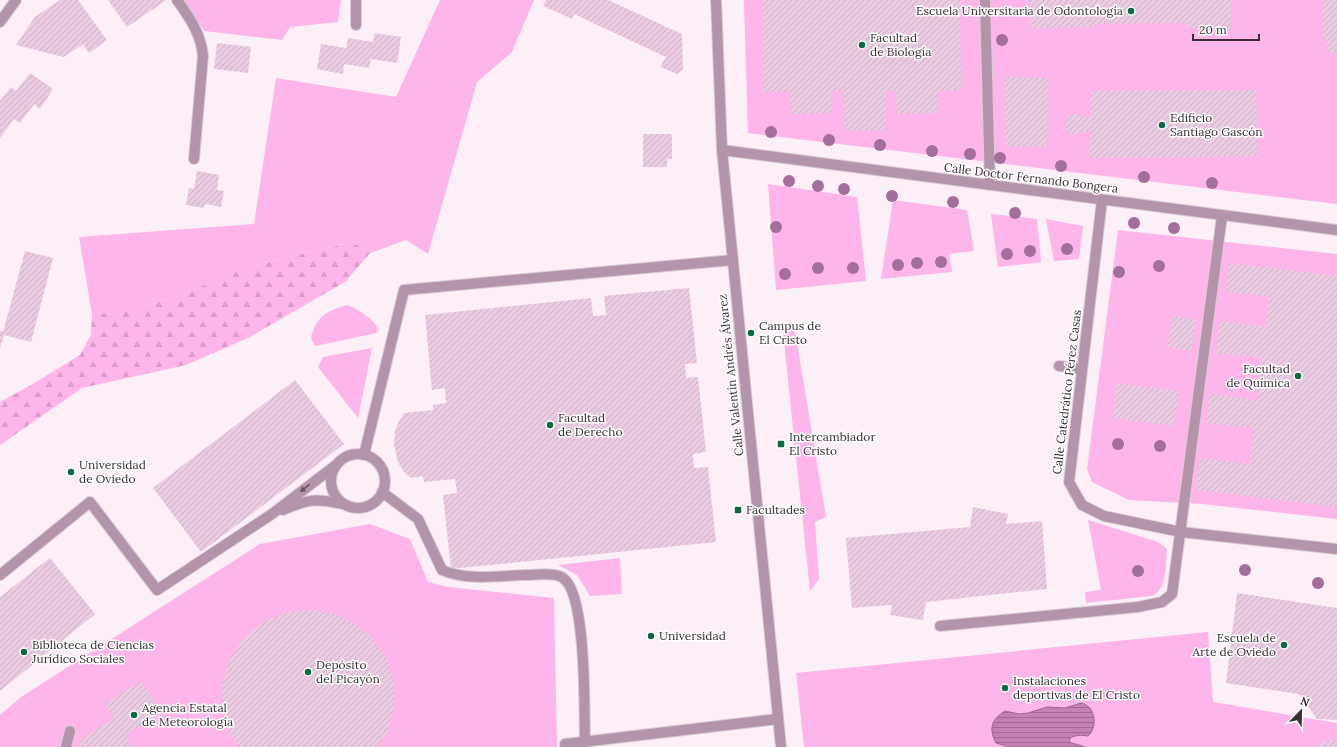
<svg xmlns="http://www.w3.org/2000/svg" width="1337" height="747" font-family="Lora,serif">
<style>
.green{fill:#feb5e9}
.forest{fill:url(#forest-firs)}
.water{fill:url(#water-rules);stroke:#9c688e}
.building{fill:url(#building-hatch)}
.lines{fill:none;stroke-linecap:round;stroke-linejoin:round}
.lane-casing{stroke:#d9ccd5;stroke-width:12}
.street-casing{stroke:#d9ccd5;stroke-width:12}
.lane{stroke:#b494ab;stroke-width:10}
.street{stroke:#b494ab;stroke-width:10}
.tree{fill:#a36e99}
.oneway{fill:#64515e}
.poi-dot{fill:#086b41;stroke:#fff;stroke-width:1.5}
.labels{text-anchor:middle;stroke-width:3;stroke-linejoin:round;paint-order:stroke}
.poi-label{font-size:12px;fill:#392d35;stroke:#fff;text-anchor:start}
.street-label{font-size:12px;fill:#392d35;stroke:#fff}
</style>
<defs>
<pattern id="forest-firs" width="22" height="20" patternUnits="userSpaceOnUse"><rect width="22" height="20" fill="#feb5e9"/><path d="M5 1l3.5 6h-7zM16 11l3.5 6h-7z" fill="#da9cc8"/></pattern>
<pattern id="water-rules" width="6" height="5" patternUnits="userSpaceOnUse"><rect width="6" height="5" fill="#c681b4"/><path d="M0 2.5h6" fill="none" stroke="#a26a93"/></pattern>
<pattern id="building-hatch" width="6" height="6" patternUnits="userSpaceOnUse"><rect width="6" height="6" fill="#ebcbe1"/><path d="M-1 1l2-2M0 6l6-6M5 7l2-2" fill="none" stroke="#caafc2"/></pattern>
</defs>
<rect width="100%" height="100%" fill="#fceff8"/>
<g class="green">
<polygon points="184,0 341,0 338,22 290,27 282,40 204,31"/>
<polygon points="440,0 534,0 512,52 477,82 428,254 406,240 370,253 352,242 239,269 196,289 163,301 118,313 92,314 79,237 254,224 276,78 396,97"/>
<polygon points="744,0 1337,0 1337,204 748,133"/>
<polygon points="768,184 857,197 866,281 776,290"/>
<polygon points="893,200 967,210 974,251 949,254 952,272 881,279"/>
<polygon points="991,214 1037,219 1041,262 998,267"/>
<polygon points="1046,219 1083,226 1079,259 1054,261"/>
<polygon points="1118,230 1337,254 1337,519 1202,504 1129,500 1092,482 1087,469"/>
<path d="M 347,305 C 357,309 375,319 378,330 L 377,333 L 315,346 L 311,338 C 316,316 327,311 347,305 Z"/>
<polygon points="795,331 826,517 815,522 819,579 810,591 783,332"/>
<polygon points="372,348 358,418 318,367 323,357"/>
<path d="M 1088,520 L 1158,542 L 1167,549 C 1165,564 1168,591 1151,596 L 1086,603 L 1085,592 L 1101,590 Z"/>
<polygon points="370,524 410,539 428,582 448,587 554,598 557,747 0,747 0,715 21,697 260,544"/>
<polygon points="620,558 622,594 590,596 577,575 558,565"/>
<polygon points="1208,632 1213,702 1337,723 1337,747 804,747 796,673"/>
</g>
<polygon class="forest" points="352,242 370,253 345,282 248,338 186,365 82,388 0,445 0,402 31,385 80,355 91,335 92,314 118,313 163,301 196,289 239,269"/>
<path class="water" d="M 1081,703 C 1096,706 1098,727 1088,736 L 1080,735 L 1071,737 L 1069,742 L 1085,747 L 1009,747 L 996,743 C 988,728 992,719 1005,711 L 1019,714 L 1028,713 L 1047,707 L 1065,708 Z"/>
<g class="building">
<polygon points="60,0 78,0 107,40 89,53 83,44 64,57 16,45 35,17"/>
<polygon points="108,0 164,0 165,1 127,27"/>
<polygon points="546,0 608,0 682,34 683,70 677,74 660,67 666,57 574,14 572,19 543,6"/>
<polygon points="763,0 960,0 961,90 937,91 938,113 897,114 896,91 885,91 886,130 845,131 844,91 831,91 832,113 791,114 790,91 764,92"/>
<polygon points="1030,0 1231,0 1231,30 1188,28 1188,23 1094,24 1094,27 1031,28"/>
<polygon points="1323,0 1337,0 1337,52 1328,52 1327,39 1323,40"/>
<polygon points="375,33 401,37 397,63 371,59 369,68 344,64 343,74 317,69 321,44 346,48 348,38 373,42"/>
<polygon points="217,43 251,47 248,73 214,69"/>
<polygon points="30,73 53,89 40,109 34,104 20,123 14,119 0,138 0,101 11,87 16,91"/>
<polygon points="1005,77 1048,78 1047,147 1005,146"/>
<polygon points="1256,90 1258,156 1089,158 1091,130 1076,135 1070,134 1066,129 1066,121 1069,116 1078,114 1086,117 1091,117 1091,91"/>
<polygon points="643,134 672,134 672,159 667,159 667,167 643,167"/>
<polygon points="197,171 219,175 217,190 224,191 221,207 205,204 204,208 186,205 189,188 194,189"/>
<polygon points="25,251 53,258 31,342 4,335 0,348 0,331 3,332"/>
<polygon points="1229,263 1337,276 1337,507 1196,490 1200,458 1250,464 1254,428 1206,423 1209,394 1257,400 1262,358 1216,353 1220,321 1266,327 1269,297 1226,291"/>
<polygon points="689,288 697,363 685,364 686,378 698,377 706,452 693,454 694,468 708,467 716,542 451,569 443,495 457,493 455,479 424,482 423,476 411,478 403,471 398,462 394,445 395,430 399,421 404,413 433,410 433,405 446,403 445,388 432,390 425,315 591,298 593,316 606,315 604,296"/>
<polygon points="1173,316 1196,320 1191,351 1167,347"/>
<polygon points="295,380 344,444 201,552 153,488"/>
<polygon points="1117,383 1179,391 1174,426 1113,418"/>
<polygon points="973,507 1008,514 1006,524 1042,521 1047,589 926,602 923,620 890,615 892,605 852,608 846,538 970,527"/>
<polygon points="50,558 95,614 0,691 0,597"/>
<polygon points="1237,593 1337,608 1337,720 1317,719 1299,694 1226,683"/>
<polygon points="310,610 334,614 356,624 374,640 387,660 394,683 394,707 388,731 378,747 239,747 230,734 223,709 222,684 229,660 243,639 262,623 285,613"/>
<polygon points="141,681 161,712 125,735 132,747 81,747 78,741 114,719 105,704"/>
<polygon points="1337,740 1337,747 1316,747 1324,742"/>
</g>
<g class="lines">
<defs>
<g id="lane">
<path d="M 177,0 C 190,18 201,34 203,56 L 194,159"/>
<polyline points="356,0 356,25"/>
<polyline points="985,0 990,185"/>
<polyline points="722,150 1337,230"/>
<polyline points="1102,200 1069,482 1082,505 1104,516 1181,532 1337,549"/>
<polyline points="1059,366 1082,369"/>
<circle cx="358" cy="481" r="27"/>
<polyline points="364,455 404,290 733,260"/>
<path d="M 382,492 L 418,519 L 442,570 C 467,581 498,576 524,575 C 534,575 556,572 563,578 C 587,594 584,711 585,742"/>
<path d="M 283,510 C 308,499 316,498 343,504"/>
<polyline points="0,575 90,502 157,590 272,514 336,465"/>
<polyline points="940,626 1138,607 1162,602 1172,594 1222,216"/>
<polyline points="565,744 778,719"/>
<polyline points="66,747 70,731"/>
</g>
<g id="street">
<polyline points="716,0 722,150 781,747"/>
<polyline points="0,22 16,0"/>
</g>
</defs>
<use href="#lane" class="lane-casing"/>
<use href="#street" class="street-casing"/>
<use href="#lane" class="lane"/>
<use href="#street" class="street"/>
</g>
<g class="tree">
<circle cx="1002" cy="40" r="6"/>
<circle cx="771" cy="132" r="6"/>
<circle cx="829" cy="140" r="6"/>
<circle cx="880" cy="145" r="6"/>
<circle cx="932" cy="151" r="6"/>
<circle cx="970" cy="154" r="6"/>
<circle cx="1000" cy="158" r="6"/>
<circle cx="1061" cy="166" r="6"/>
<circle cx="1144" cy="177" r="6"/>
<circle cx="789" cy="181" r="6"/>
<circle cx="1212" cy="183" r="6"/>
<circle cx="818" cy="186" r="6"/>
<circle cx="844" cy="189" r="6"/>
<circle cx="892" cy="196" r="6"/>
<circle cx="953" cy="202" r="6"/>
<circle cx="1015" cy="213" r="6"/>
<circle cx="1134" cy="223" r="6"/>
<circle cx="776" cy="227" r="6"/>
<circle cx="1174" cy="228" r="6"/>
<circle cx="1067" cy="249" r="6"/>
<circle cx="1030" cy="251" r="6"/>
<circle cx="1007" cy="254" r="6"/>
<circle cx="941" cy="262" r="6"/>
<circle cx="917" cy="263" r="6"/>
<circle cx="898" cy="265" r="6"/>
<circle cx="1159" cy="266" r="6"/>
<circle cx="818" cy="268" r="6"/>
<circle cx="853" cy="268" r="6"/>
<circle cx="1119" cy="272" r="6"/>
<circle cx="785" cy="274" r="6"/>
<circle cx="1118" cy="444" r="6"/>
<circle cx="1160" cy="446" r="6"/>
<circle cx="1245" cy="570" r="6"/>
<circle cx="1138" cy="571" r="6"/>
<circle cx="1318" cy="583" r="6"/>
</g>
<defs><path id="oneway-solid" d="M-6-.8H1V-3.2L6.5 0L1 3.2V.8H-6Z"/></defs>
<use class="oneway" href="#oneway-solid" transform="translate(305 488) rotate(142)"/>
<g class="poi-dot">
<circle cx="1131" cy="11" r="4"/>
<circle cx="862" cy="45" r="4"/>
<circle cx="1162" cy="125" r="4"/>
<circle cx="751" cy="333" r="4"/>
<circle cx="1298" cy="376" r="4"/>
<circle cx="550" cy="425" r="4"/>
<rect x="777" y="440" width="8" height="8" rx="2"/>
<circle cx="71" cy="472" r="4"/>
<rect x="734" y="506" width="8" height="8" rx="2"/>
<circle cx="651" cy="636" r="4"/>
<circle cx="1284" cy="645" r="4"/>
<circle cx="24" cy="652" r="4"/>
<circle cx="308" cy="672" r="4"/>
<circle cx="1005" cy="688" r="4"/>
<circle cx="134" cy="715" r="4"/>
</g>
<g class="labels">
<g class="poi-label">
<text x="1123" y="15" text-anchor="end">Escuela Universitaria de Odontología</text>
<text x="870" y="42">Facultad<tspan x="870" dy="14">de Biología</tspan></text>
<text x="1170" y="122">Edificio<tspan x="1170" dy="14">Santiago Gascón</tspan></text>
<text x="759" y="330">Campus de<tspan x="759" dy="14">El Cristo</tspan></text>
<text x="1290" y="373" text-anchor="end">Facultad<tspan x="1290" dy="14">de Química</tspan></text>
<text x="558" y="422">Facultad<tspan x="558" dy="14">de Derecho</tspan></text>
<text x="789" y="441">Intercambiador<tspan x="789" dy="14">El Cristo</tspan></text>
<text x="79" y="469">Universidad<tspan x="79" dy="14">de Oviedo</tspan></text>
<text x="746" y="514">Facultades</text>
<text x="659" y="640">Universidad</text>
<text x="1276" y="642" text-anchor="end">Escuela de<tspan x="1276" dy="14">Arte de Oviedo</tspan></text>
<text x="32" y="649">Biblioteca de Ciencias<tspan x="32" dy="14">Jurídico Sociales</tspan></text>
<text x="316" y="669">Depósito<tspan x="316" dy="14">del Picayón</tspan></text>
<text x="1013" y="685">Instalaciones<tspan x="1013" dy="14">deportivas de El Cristo</tspan></text>
<text x="142" y="712">Agencia Estatal<tspan x="142" dy="14">de Meteorología</tspan></text>
</g>
<g class="street-label">
<text transform="translate(1031 178) rotate(7)" y="4">Calle Doctor Fernando Bongera</text>
<text transform="translate(731 375) rotate(-96)" y="4">Calle Valentín Andrés Álvarez</text>
<text transform="translate(1067 392) rotate(-83)" y="4">Calle Catedrático Pérez Casas</text>
</g>
</g>
<g transform="translate(1301 711) rotate(23)" stroke="#ffffff" stroke-width="3" paint-order="stroke">
<path d="M0-3L7 15L0 10L-7 15Z" fill="#392d35"/>
<text y="-6" font-size="11" font-weight="bold" text-anchor="middle" fill="#392d35">N</text>
</g>
<path d="M1193 34v6h66v-6" fill="none" stroke="#392d35" stroke-width="2"/>
<text x="1199" y="34" font-size="12" fill="#392d35" stroke="#ffffff" stroke-width="3" paint-order="stroke">20 m</text>
</svg>
